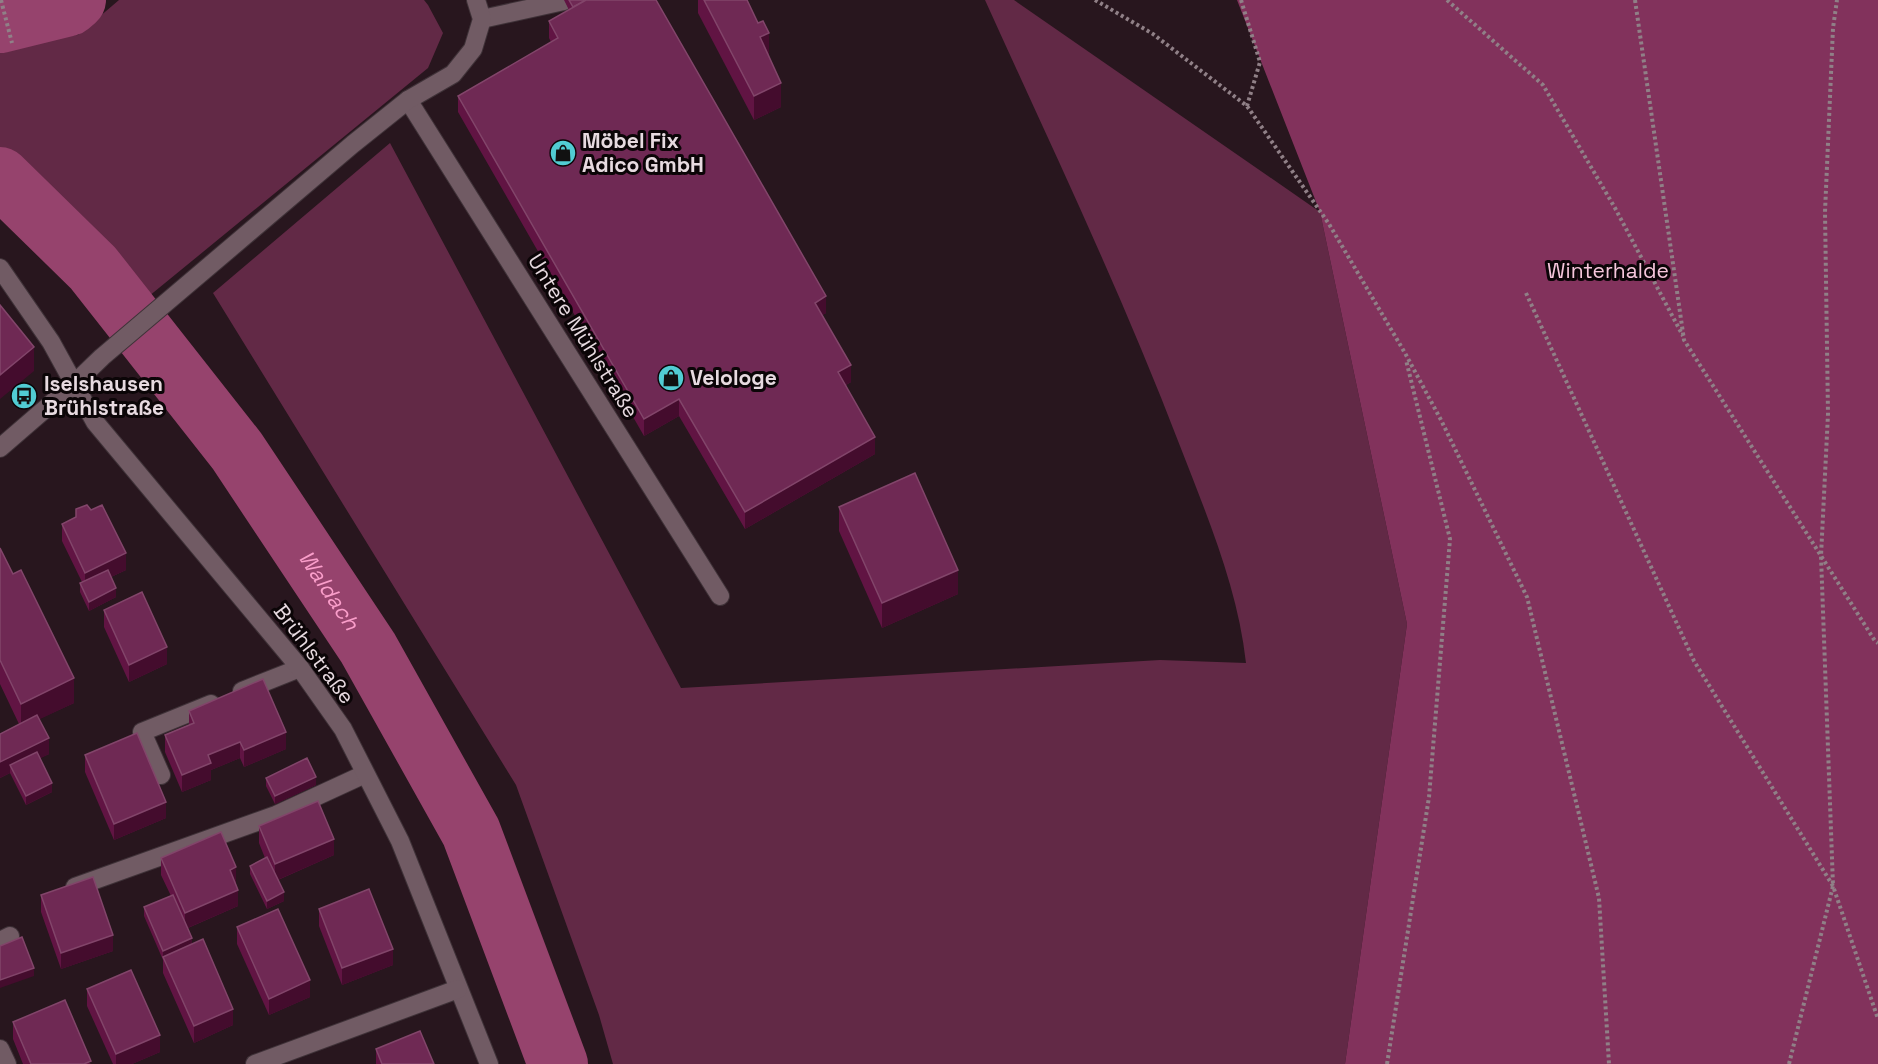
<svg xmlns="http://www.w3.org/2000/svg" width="1878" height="1064" font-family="'Space Grotesk',sans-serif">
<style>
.green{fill:#622946}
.forest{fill:#82325c}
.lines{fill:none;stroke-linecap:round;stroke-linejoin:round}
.river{stroke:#96436d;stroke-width:60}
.lane-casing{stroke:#3f3238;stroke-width:20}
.street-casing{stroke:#3f3238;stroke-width:20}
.path{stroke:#908087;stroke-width:4;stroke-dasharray:3 3;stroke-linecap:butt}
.lane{stroke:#715b64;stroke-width:18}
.street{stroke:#715b64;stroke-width:18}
.wall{fill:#611443}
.shaded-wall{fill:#440c2d}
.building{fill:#6f2954;stroke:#82456a;stroke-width:1.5}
.labels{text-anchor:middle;stroke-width:6;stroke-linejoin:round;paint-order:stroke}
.poi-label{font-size:21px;font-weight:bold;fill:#e7dae0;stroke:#0b0507;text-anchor:start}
.park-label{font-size:21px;fill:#f6c6db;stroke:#0b0507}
.street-label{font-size:21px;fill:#e7dae0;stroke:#0b0507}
.water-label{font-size:22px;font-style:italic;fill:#fa9eca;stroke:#0b0507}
</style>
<rect width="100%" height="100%" fill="#28161e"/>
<g class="green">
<polygon points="119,0 424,0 428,5 443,33 428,68 143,301 0,166 0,44 78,35"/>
<path d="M 985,0 L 1014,0 L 1320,212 L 1407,624 L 1345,1064 L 613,1064 L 599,1015 L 516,785 L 213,293 L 390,143 L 681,688 L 1160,660 L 1246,663 C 1238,588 1207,516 1180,446 C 1122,294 1052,148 985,0 Z"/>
</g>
<polygon class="forest" points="1237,0 1878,0 1878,1064 1345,1064 1407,624 1320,212"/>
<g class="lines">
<g class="river">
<polyline points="0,23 69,6 76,0"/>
<path id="s1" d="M 0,177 L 93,268 L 237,451 L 368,648 L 471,832 L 558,1064"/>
</g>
<defs>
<g id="lane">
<polyline points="242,691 300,668"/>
<polyline points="161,775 142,732 211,704"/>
<polyline points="75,887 276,815 365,774"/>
<polyline points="0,941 10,936"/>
<polyline points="0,1049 7,1064"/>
</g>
<g id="street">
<polyline points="482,19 564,1"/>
<polyline points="408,100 720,596"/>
<polyline points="0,268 51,342 95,422 300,668 343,729 400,841 489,1064"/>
<polyline points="0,448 74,384 102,357 353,144 408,100 453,74 473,49 482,19 476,0"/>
<polyline points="255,1064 458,989"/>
</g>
</defs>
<use href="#lane" class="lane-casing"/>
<use href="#street" class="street-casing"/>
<g class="path">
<polyline points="1,0 12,43"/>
<polyline points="1095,0 1153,34 1247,106 1329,224 1405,353 1441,420 1527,597 1599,898 1609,1064"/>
<polyline points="1241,0 1260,62 1247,106"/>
<polyline points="1447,0 1543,85 1615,208 1683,336"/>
<polyline points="1635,0 1684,340 1875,641 1878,643"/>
<polyline points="1526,293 1694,661 1833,886 1878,1019"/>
<polyline points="1387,1064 1429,797 1450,539 1406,360"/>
<polyline points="1789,1064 1833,886 1821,556 1828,414 1825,212 1833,28 1837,0"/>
</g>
<use href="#lane" class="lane"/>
<use href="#street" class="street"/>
</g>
<g class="wall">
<polygon points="564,0 656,0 826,313 822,315 851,382 846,385 875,454 745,529 679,416 644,436 458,112 458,96 551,42 549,38 549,21 569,10"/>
<polygon points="698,0 747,0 769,57 781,107 754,120 698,13"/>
<polygon points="839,507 958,594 882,628 839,531"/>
<polygon points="62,524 126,570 111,577 116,597 89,611 80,592 80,583 82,582 62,541"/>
<polygon points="0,548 74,703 39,719 49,754 40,758 52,792 26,805 10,773 0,778 0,734 19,724 0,684"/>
<polygon points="104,610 167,664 129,682 104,627"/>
<polygon points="189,711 286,749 244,767 240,758 211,770 211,780 182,792 165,752 165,735 189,725"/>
<polygon points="85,755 166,818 114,840 85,772"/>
<polygon points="266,778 316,785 275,804 266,786"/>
<polygon points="259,826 334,855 278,880 284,901 267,909 250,874 250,866 265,858 259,843"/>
<polygon points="161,858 236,883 238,906 188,928 192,944 233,1025 194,1043 163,973 163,959 163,960 144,916 144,907 171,896 161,875"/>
<polygon points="41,895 113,951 61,969 41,912"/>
<polygon points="319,909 393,965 342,985 319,926"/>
<polygon points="237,927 310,997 269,1015 237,944"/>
<polygon points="87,989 160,1052 132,1064 113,1064 87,1006"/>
<polygon points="13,1022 91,1064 23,1064 13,1039"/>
<polygon points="376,1049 434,1064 376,1064"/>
</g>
<g class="shaded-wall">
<polygon points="769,33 769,57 760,37"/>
<polygon points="781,83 781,107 754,120 754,96"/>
<polygon points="826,296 826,313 815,320 815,303"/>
<polygon points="34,347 34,371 0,399 0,375"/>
<polygon points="851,365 851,382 838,389 838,372"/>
<polygon points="679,399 679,416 644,436 644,419"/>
<polygon points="875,437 875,454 745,529 745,512"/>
<polygon points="126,553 126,570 85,589 85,573"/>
<polygon points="958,570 958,594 882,628 882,603"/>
<polygon points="116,588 116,597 89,611 89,602"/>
<polygon points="167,647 167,664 129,682 129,665"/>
<polygon points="74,678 74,703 21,728 21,704"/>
<polygon points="286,732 286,749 244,767 244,750"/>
<polygon points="49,738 49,754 14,772 10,765 10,773 0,778 0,762"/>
<polygon points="240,742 240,758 211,770 211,780 182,792 182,775 208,755"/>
<polygon points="316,777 316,785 275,804 275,796"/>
<polygon points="52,783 52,792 26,805 26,796"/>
<polygon points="166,802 166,818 114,840 114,824"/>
<polygon points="334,839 334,855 275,881 275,864"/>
<polygon points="236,867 236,883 230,887 230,870"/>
<polygon points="238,890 238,906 185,929 185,913"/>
<polygon points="284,892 284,901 267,909 267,901"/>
<polygon points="113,935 113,951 61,969 61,953"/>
<polygon points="192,938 192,947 163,957 163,960 163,951"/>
<polygon points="393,949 393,965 342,985 342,968"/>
<polygon points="34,968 34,976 0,988 0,980"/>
<polygon points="310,980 310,997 269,1015 269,999"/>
<polygon points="233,1009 233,1025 194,1043 194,1026"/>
<polygon points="160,1035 160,1052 132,1064 116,1064 116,1054"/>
</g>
<g class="building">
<polygon points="569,0 586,0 573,7"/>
<polygon points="586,0 656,0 826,296 815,303 851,365 838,372 875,437 745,512 679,399 644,419 458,96 558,38 549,21"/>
<polygon points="704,0 747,0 758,23 763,21 769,33 760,37 781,83 754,96"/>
<polygon points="0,305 34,347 0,375"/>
<polygon points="915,473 958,570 882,603 839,507"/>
<polygon points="87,505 91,510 102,505 126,553 85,573 62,524 76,517 76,509"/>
<polygon points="0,548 13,574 21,570 74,678 21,704 0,660"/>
<polygon points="108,570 116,588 89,602 80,583"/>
<polygon points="142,592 167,647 129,665 104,610"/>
<polygon points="263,679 286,732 244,750 240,742 208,755 211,763 182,775 165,735 194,723 189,711"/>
<polygon points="37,715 49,738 0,762 0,734"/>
<polygon points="137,733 166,802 114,824 85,755"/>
<polygon points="37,752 52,783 26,796 10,765"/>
<polygon points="307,758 316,777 275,796 266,778"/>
<polygon points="318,801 334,839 275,864 259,826"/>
<polygon points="221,832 236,867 230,870 238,890 185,913 161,858"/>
<polygon points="267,857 284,892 267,901 250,866"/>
<polygon points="93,877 113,935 61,953 41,895"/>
<polygon points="369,889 393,949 342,968 319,909"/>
<polygon points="173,895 192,938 163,951 144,907"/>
<polygon points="278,909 310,980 269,999 237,927"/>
<polygon points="22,937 34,968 0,980 0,946"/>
<polygon points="203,939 233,1009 194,1026 163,957"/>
<polygon points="131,970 160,1035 116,1054 87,989"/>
<polygon points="65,1000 91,1061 84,1064 31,1064 13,1022"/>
<polygon points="420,1031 434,1064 382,1064 376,1049"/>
</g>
<defs>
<symbol id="shop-disc" viewBox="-11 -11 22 22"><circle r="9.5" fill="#51ccd3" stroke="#0b0507"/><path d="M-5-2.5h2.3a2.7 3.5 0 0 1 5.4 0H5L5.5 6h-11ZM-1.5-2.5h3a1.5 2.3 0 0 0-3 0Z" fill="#111"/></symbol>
<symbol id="bus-disc" viewBox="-11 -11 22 22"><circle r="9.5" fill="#51ccd3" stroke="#0b0507"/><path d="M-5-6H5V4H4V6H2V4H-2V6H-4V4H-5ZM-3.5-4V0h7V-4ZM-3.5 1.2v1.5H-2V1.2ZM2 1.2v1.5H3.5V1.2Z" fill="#111"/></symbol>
</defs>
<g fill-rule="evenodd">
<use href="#shop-disc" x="548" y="138" width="30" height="30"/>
<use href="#shop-disc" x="656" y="363" width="30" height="30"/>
<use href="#bus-disc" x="9" y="381" width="30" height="30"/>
</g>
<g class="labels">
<g class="poi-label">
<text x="582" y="148">Möbel Fix<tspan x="582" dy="24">Adico GmbH</tspan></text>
<text x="690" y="385">Velologe</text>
<text x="44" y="391">Iselshausen<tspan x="44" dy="24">Brühlstraße</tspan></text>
</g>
<g class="park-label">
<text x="1608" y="278">Winterhalde</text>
</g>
<g class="street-label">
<text transform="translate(583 336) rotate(58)" y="7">Untere Mühlstraße</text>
<text transform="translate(314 654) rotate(53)" y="7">Brühlstraße</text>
</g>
<g class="water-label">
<text dy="8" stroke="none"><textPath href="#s1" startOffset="530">Waldach</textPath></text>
</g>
</g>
</svg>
